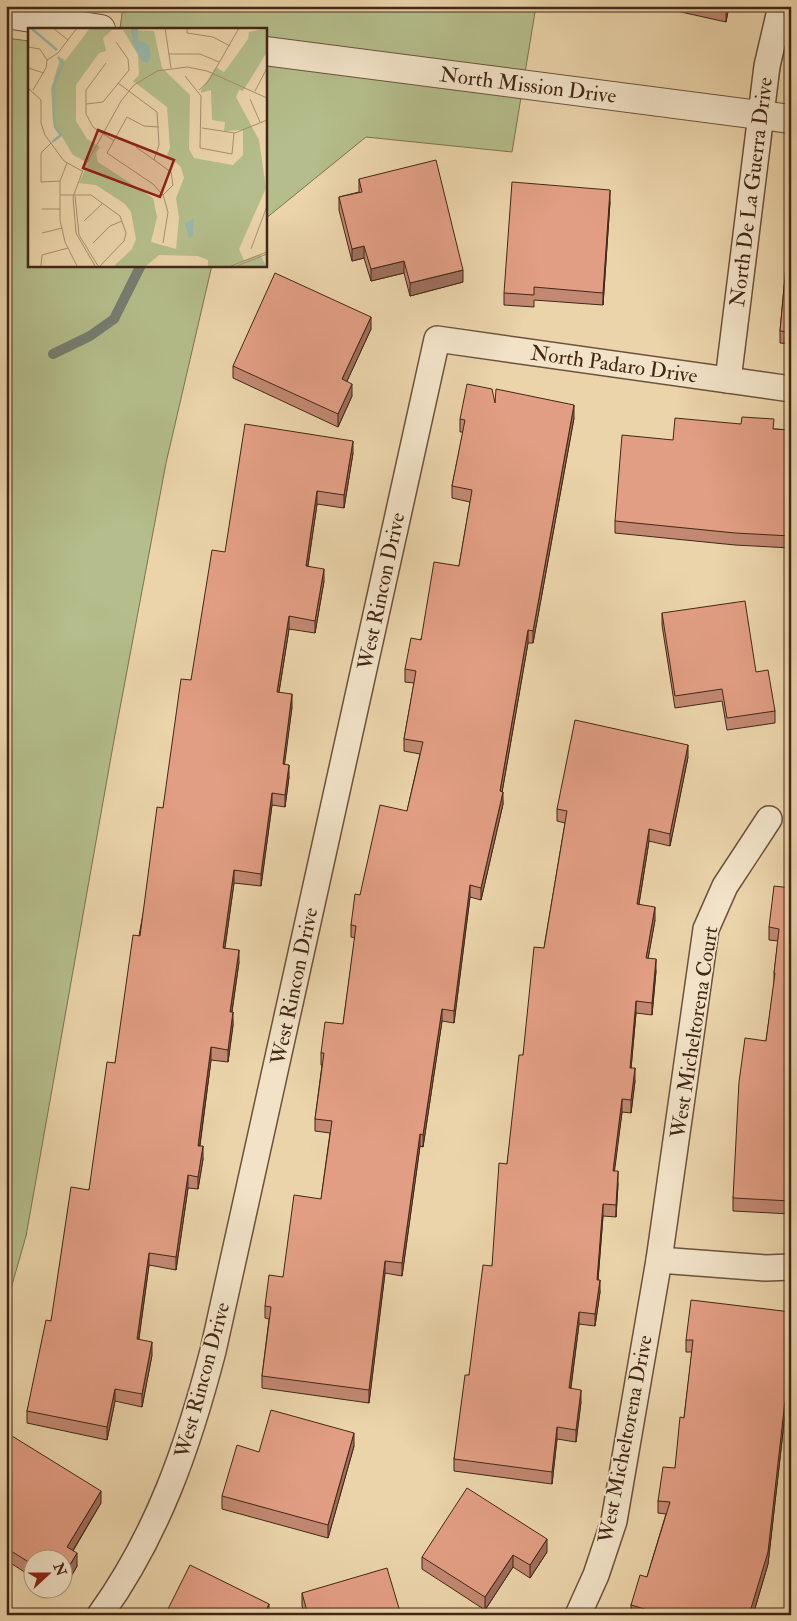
<svg xmlns="http://www.w3.org/2000/svg" width="797" height="1621" font-family="'IM FELL Double Pica',serif">
<style>
.green{fill:#b4bd8b;stroke:#7b7251}
.lines{fill:none;stroke-linecap:round;stroke-linejoin:round}
.stream{stroke:#767e71;stroke-width:10}
.minor-casing{stroke:#6c523c;stroke-width:28}
.tertiary-casing{stroke:#6c523c;stroke-width:30}
.minor{stroke:#f2e3c8;stroke-width:25}
.tertiary{stroke:#f2e3c8;stroke-width:28}
.wall{fill:#c28872;stroke:#422717}
.shaded-wall{fill:#9e6f5c;stroke:#422717}
.building{fill:#e29e84;stroke:#422717}
.labels{text-anchor:middle;stroke-width:4;stroke-linejoin:round;paint-order:stroke}
.street-label{font-size:21px;fill:#422717;stroke:#f2e3c8}
.inset-river{fill:none;stroke:#98b8ad;stroke-width:2.5}
.inset-road{fill:none;stroke:#a78f6f;stroke-width:1}
.view{fill:#8f2418;fill-opacity:0.15;stroke:#8f2418;stroke-width:2.5}
.inset-edge{fill:none;stroke:#422717;stroke-width:2.5}
</style>
<rect width="100%" height="100%" fill="#ebd4aa"/>
<filter id="stains"><feTurbulence type="fractalNoise" baseFrequency=".004" numOctaves="4"/><feColorMatrix values="0 0 0 0 .2 0 0 0 0 .09 0 0 0 0 .02 0 0 0 .5 -.17"/></filter>
<radialGradient id="worn" r=".72"><stop offset=".6" stop-color="#630" stop-opacity="0"/><stop offset="1" stop-color="#630" stop-opacity=".3"/></radialGradient>
<g class="green">
<polygon points="123,6 536,6 512,152 366,137 265,219 265,29 120,29"/>
<polygon points="6,38 29,41 29,265 212,265 166,463 114,740 26,1236 6,1306"/>
</g>
<g class="lines">
<polyline class="stream" points="53,354 90,336 114,319 141,265"/>
<defs>
<g id="minor">
<polyline points="728,380 767,66 781,6"/>
<polyline points="659,1260 766,1268 791,1267"/>
<path d="M 100,1615 C 158,1534 188,1447 213,1351 L 437,339 L 791,389"/>
<polyline points="578,1615 596,1575 614,1521 659,1260 706,929 725,886 769,819"/>
</g>
<g id="tertiary">
<polyline points="6,14 101,29"/>
<polyline points="265,51 791,119"/>
</g>
</defs>
<use href="#minor" class="minor-casing"/>
<use href="#tertiary" class="tertiary-casing"/>
<use href="#minor" class="minor"/>
<use href="#tertiary" class="tertiary"/>
</g>
<g class="wall">
<polygon points="654,6 729,6 726,22"/>
<polygon points="359,179 463,282 410,296 404,273 371,281 364,258 352,261 339,210 339,197 359,192"/>
<polygon points="610,202 603,305 534,300 534,307 504,305 504,293"/>
<polygon points="791,212 791,344 780,343 780,331"/>
<polygon points="371,329 347,381 352,396 338,427 233,378 233,366"/>
<polygon points="495,403 574,418 533,643 528,643 502,792 503,804 481,900 470,897 454,1023 442,1021 423,1147 420,1146 402,1276 385,1273 369,1403 262,1388 262,1376 269,1319 265,1318 265,1306 283,1277 321,1199 330,1133 315,1131 315,1119 322,1065 321,1065 321,1053 343,1024 355,938 351,937 351,925 360,895 407,811 420,754 404,751 404,739 414,683 405,682 405,669 459,566 470,502 452,498 452,486 463,432 460,432 460,419"/>
<polygon points="774,429 791,430 791,548 735,545 615,533 615,521 673,440"/>
<polygon points="353,453 344,508 317,504 308,566 324,581 315,633 289,629 279,692 292,707 284,764 289,777 285,807 272,805 261,886 234,883 225,948 239,962 232,1012 233,1025 228,1062 211,1060 200,1146 203,1159 198,1189 188,1188 176,1270 149,1265 139,1339 152,1355 142,1407 115,1401 107,1440 27,1423 27,1411 51,1321 89,1190 115,1063 163,808 191,680 225,552"/>
<polygon points="662,613 756,672 775,711 775,723 727,730 722,701 675,708 662,625"/>
<polygon points="688,757 670,846 649,841 639,904 655,920 648,958 656,971 652,1015 636,1013 631,1068 635,1081 631,1113 622,1112 614,1171 618,1184 616,1217 603,1216 598,1280 600,1292 595,1326 579,1324 571,1388 581,1402 576,1442 557,1439 552,1484 454,1471 454,1459 469,1375 492,1266 523,1055 544,948 565,823 557,821 557,809"/>
<polygon points="791,888 791,1214 733,1211 733,1198 766,1041 774,985 774,973 778,941 769,940 769,927"/>
<polygon points="791,1312 791,1414 785,1414 768,1564 753,1615 631,1615 631,1605 647,1577 666,1514 658,1513 658,1501 675,1468 684,1418 692,1352 686,1352 686,1340"/>
<polygon points="6,1446 101,1503 73,1551 77,1566 61,1594 52,1588 62,1588 62,1558 32,1558 32,1577 6,1560"/>
<polygon points="354,1446 328,1538 222,1509 222,1496 259,1452"/>
<polygon points="547,1552 530,1578 513,1567 485,1610 422,1569 422,1557"/>
<polygon points="302,1593 401,1615 305,1615 302,1606"/>
</g>
<g class="shaded-wall">
<polygon points="727,6 729,6 726,22 726,10"/>
<polygon points="610,190 610,202 603,305 603,293"/>
<polygon points="364,246 364,258 352,261 352,249"/>
<polygon points="404,261 404,273 371,281 371,269"/>
<polygon points="463,270 463,282 410,296 410,283"/>
<polygon points="371,317 371,329 342,392 342,379"/>
<polygon points="352,384 352,396 338,427 338,414"/>
<polygon points="574,405 574,418 533,643 533,631"/>
<polygon points="353,441 353,453 344,508 344,495"/>
<polygon points="317,491 317,504 306,578 306,566"/>
<polygon points="324,569 324,581 315,633 315,621"/>
<polygon points="289,616 289,629 277,704 277,692"/>
<polygon points="528,630 528,643 500,804 500,791"/>
<polygon points="292,694 292,707 283,777 283,764"/>
<polygon points="688,745 688,757 670,846 670,834"/>
<polygon points="289,765 289,777 285,807 285,795"/>
<polygon points="503,792 503,804 481,900 481,888"/>
<polygon points="272,793 272,805 261,886 261,874"/>
<polygon points="649,829 649,841 637,916 637,904"/>
<polygon points="234,870 234,883 223,960 223,948"/>
<polygon points="470,885 470,897 454,1023 454,1011"/>
<polygon points="655,907 655,920 646,970 646,958"/>
<polygon points="239,950 239,962 230,1024 230,1012"/>
<polygon points="656,959 656,971 652,1015 652,1003"/>
<polygon points="636,1001 636,1013 630,1080 630,1068"/>
<polygon points="442,1009 442,1021 423,1147 423,1135"/>
<polygon points="233,1012 233,1025 228,1062 228,1050"/>
<polygon points="211,1047 211,1060 198,1158 198,1146"/>
<polygon points="635,1068 635,1081 631,1113 631,1100"/>
<polygon points="622,1099 622,1112 613,1183 613,1171"/>
<polygon points="420,1134 420,1146 402,1276 402,1263"/>
<polygon points="203,1146 203,1159 198,1189 198,1177"/>
<polygon points="618,1171 618,1184 616,1217 616,1205"/>
<polygon points="188,1175 188,1188 176,1270 176,1257"/>
<polygon points="603,1204 603,1216 597,1292 597,1280"/>
<polygon points="149,1253 149,1265 137,1351 137,1339"/>
<polygon points="385,1261 385,1273 369,1403 369,1390"/>
<polygon points="600,1280 600,1292 595,1326 595,1314"/>
<polygon points="579,1312 579,1324 569,1400 569,1388"/>
<polygon points="152,1342 152,1355 142,1407 142,1394"/>
<polygon points="115,1389 115,1401 107,1440 107,1427"/>
<polygon points="581,1390 581,1402 576,1442 576,1430"/>
<polygon points="785,1401 785,1414 768,1564 753,1615 749,1615"/>
<polygon points="557,1427 557,1439 552,1484 552,1472"/>
<polygon points="354,1433 354,1446 328,1538 328,1525"/>
<polygon points="101,1491 101,1503 67,1560 67,1547"/>
<polygon points="547,1539 547,1552 530,1578 530,1565"/>
<polygon points="77,1553 77,1566 61,1594 61,1588 62,1588 62,1578"/>
<polygon points="513,1555 513,1567 485,1610 485,1597"/>
<polygon points="269,1604 269,1615 264,1615"/>
</g>
<g class="building">
<polygon points="709,6 727,6 726,10"/>
<polygon points="436,160 463,270 410,283 404,261 371,269 364,246 352,249 339,197 362,192 359,179"/>
<polygon points="512,182 610,190 603,293 534,287 534,295 504,293"/>
<polygon points="791,212 791,332 780,331"/>
<polygon points="275,273 371,317 342,379 352,384 338,414 233,366"/>
<polygon points="467,384 492,389 495,403 496,389 574,405 533,631 528,630 500,791 503,792 481,888 470,885 454,1011 442,1009 423,1135 420,1134 402,1263 385,1261 369,1390 262,1376 271,1307 265,1306 269,1275 283,1277 294,1195 321,1199 332,1121 315,1119 324,1053 321,1053 325,1022 343,1024 356,926 351,925 355,894 360,895 380,805 407,811 423,742 404,739 416,671 405,669 411,638 421,640 434,562 459,566 472,490 452,486 465,420 460,419"/>
<polygon points="742,417 774,419 773,429 791,430 791,536 735,533 615,521 622,435 673,440 675,418 741,424"/>
<polygon points="245,424 353,441 344,495 317,491 306,566 324,569 315,621 289,616 277,692 292,694 283,764 289,765 285,795 272,793 261,874 234,870 223,948 239,950 230,1012 233,1012 228,1050 211,1047 198,1146 203,1146 198,1177 188,1175 176,1257 149,1253 137,1339 152,1342 142,1394 115,1389 107,1427 27,1411 46,1320 51,1321 71,1187 89,1190 107,1062 115,1063 133,935 140,936 157,807 163,808 181,679 191,680 212,550 225,552"/>
<polygon points="745,601 756,672 768,670 775,711 727,718 722,689 675,696 662,613"/>
<polygon points="575,720 688,745 670,834 649,829 637,904 655,907 646,958 656,959 652,1003 636,1001 630,1068 635,1068 631,1100 622,1099 613,1171 618,1171 616,1205 603,1204 597,1280 600,1280 595,1314 579,1312 569,1388 581,1390 576,1430 557,1427 552,1472 454,1459 465,1375 469,1375 483,1265 492,1266 499,1163 507,1164 519,1055 523,1055 534,947 544,948 567,811 557,809"/>
<polygon points="774,886 791,888 791,1201 733,1198 739,1082 745,1038 766,1041 775,973 774,973 779,929 769,927"/>
<polygon points="691,1300 791,1312 791,1402 785,1401 768,1552 749,1615 665,1615 631,1605 640,1575 647,1577 670,1502 658,1501 663,1467 675,1468 680,1417 684,1418 693,1340 686,1340"/>
<polygon points="271,1410 354,1433 328,1525 222,1496 237,1445 259,1452"/>
<polygon points="12,1436 101,1491 67,1547 77,1553 62,1578 62,1558 32,1558 32,1564 6,1548 6,1446"/>
<polygon points="467,1488 547,1539 530,1565 513,1555 485,1597 422,1557"/>
<polygon points="190,1565 269,1604 264,1615 165,1615"/>
<polygon points="387,1568 401,1615 308,1615 302,1593"/>
</g>
<g class="labels">
<g class="street-label">
<text transform="translate(528 85) rotate(7)" y="7">North Mission Drive</text>
<text transform="translate(751 192) rotate(-83)" y="7">North De La Guerra Drive</text>
<text transform="translate(614 364) rotate(8)" y="7">North Padaro Drive</text>
<text transform="translate(381 591) rotate(-78)" y="7">West Rincon Drive</text>
<text transform="translate(294 986) rotate(-78)" y="7">West Rincon Drive</text>
<text transform="translate(694 1032) rotate(-81)" y="7">West Micheltorena Court</text>
<text transform="translate(202 1380) rotate(-75)" y="7">West Rincon Drive</text>
<text transform="translate(625 1439) rotate(-79)" y="7">West Micheltorena Drive</text>
</g>
</g>
<g transform="translate(28 28)">
<rect width="239" height="239" fill="#ebd4aa"/>
<path d="M 62,0 L 126,3 L 134,40 L 162,67 L 161,121 L 166,130 L 205,137 L 215,127 L 215,102 L 196,103 L 197,94 L 184,92 L 183,62 L 173,65 L 173,62 L 188,39 L 196,44 L 200,39 L 220,11 L 221,4 L 239,0 L 239,24 L 215,63 L 211,62 L 208,69 L 231,112 L 238,160 L 211,221 L 216,232 L 232,226 L 238,238 L 180,238 L 180,232 L 170,228 L 131,227 L 118,238 L 86,238 L 104,221 L 108,211 L 103,184 L 97,176 L 68,157 L 51,155 L 60,135 L 45,127 L 25,94 L 23,61 L 31,34 L 34,30 L 37,33 ZM 84,2 L 95,2 L 110,27 L 111,47 L 105,53 L 139,79 L 142,120 L 139,127 L 153,139 L 156,150 L 148,170 L 151,190 L 148,221 L 123,214 L 129,189 L 125,170 L 70,134 L 68,125 L 72,119 L 59,111 L 48,93 L 48,57 L 71,25 L 78,23 L 75,10 Z" fill="#b4bd8b" fill-rule="evenodd"/>
<path d="M 103,1 L 110,1 L 110,12 L 121,17 L 123,29 L 120,35 L 114,33 L 105,15 ZM 166,190 L 165,207 L 161,210 L 157,196 Z" fill="#98b8ad"/>
<path class="inset-river" d="M 3,0 L 29,22M 24,114 L 33,107 L 27,99 L 26,87 L 26,57 L 35,35 L 30,29"/>
<path class="inset-road" d="M 25,0 L 40,12M 137,0 L 143,40M 159,0 L 159,5 L 185,9 L 202,18M 0,19 L 12,21 L 19,32 L 18,40 L 5,62M 141,26 L 172,26 L 191,34M 19,32 L 30,25 L 49,0M 78,35 L 58,62 L 58,86 L 65,99 L 86,113M 0,40 L 16,45M 157,48 L 173,68 L 172,120 L 204,126 L 206,105M 90,55 L 129,84 L 131,117 L 126,132M 0,60 L 13,72 L 13,95 L 17,107 L 36,133 L 54,143M 171,62 L 180,54 L 211,0M 227,63 L 239,40M 222,71 L 232,94M 58,76 L 75,74 L 101,42 L 100,31 L 88,14M 131,99 L 116,98 L 99,89 L 79,125 L 125,156 L 135,167 L 140,184 L 135,215M 174,100 L 207,105 L 239,92M 23,115 L 13,125 L 13,154 L 32,153M 108,119 L 143,144 L 145,157 L 135,167M 39,135 L 32,153 L 32,192 L 37,214 L 49,238M 32,167 L 63,167 L 92,188 L 98,205 L 96,213 L 72,238M 47,168 L 51,207 L 70,238M 14,181 L 32,181M 56,193 L 75,175M 14,205 L 34,200M 65,215 L 82,198 L 94,193M 223,221 L 239,178M 13,238 L 14,227 L 40,220M 67,238 L 48,205 L 45,169 L 55,142 L 93,73 L 106,57 L 129,43 L 159,39 L 179,43 L 239,70M 203,238 L 239,224M 209,238 L 239,226"/>
<path class="view" d="M 70,102 L 146,132 L 132,169 L 55,140 Z"/>
<rect width="239" height="239" class="inset-edge"/>
</g>
<rect width="797" height="1621" fill="none" stroke="#ebd4aa" stroke-width="25"/>
<rect x="8" y="8" width="782" height="1606" fill="none" stroke="#422717" stroke-width="2.5"/>
<rect x="12" y="12" width="772" height="1596" fill="none" stroke="#422717"/>
<g transform="translate(48 1574) rotate(69)"><circle r="24" fill="#f2e3c8" stroke="#ac9881"/>
<path d="M0-4L9 19L0 12L-9 19Z" fill="#8f2418"/>
<text y="-8" font-size="14" font-weight="bold" text-anchor="middle" fill="#422717">N</text>
</g>
<rect width="100%" height="100%" filter="url(#stains)"/>
<rect width="100%" height="100%" fill="url(#worn)"/>
</svg>
